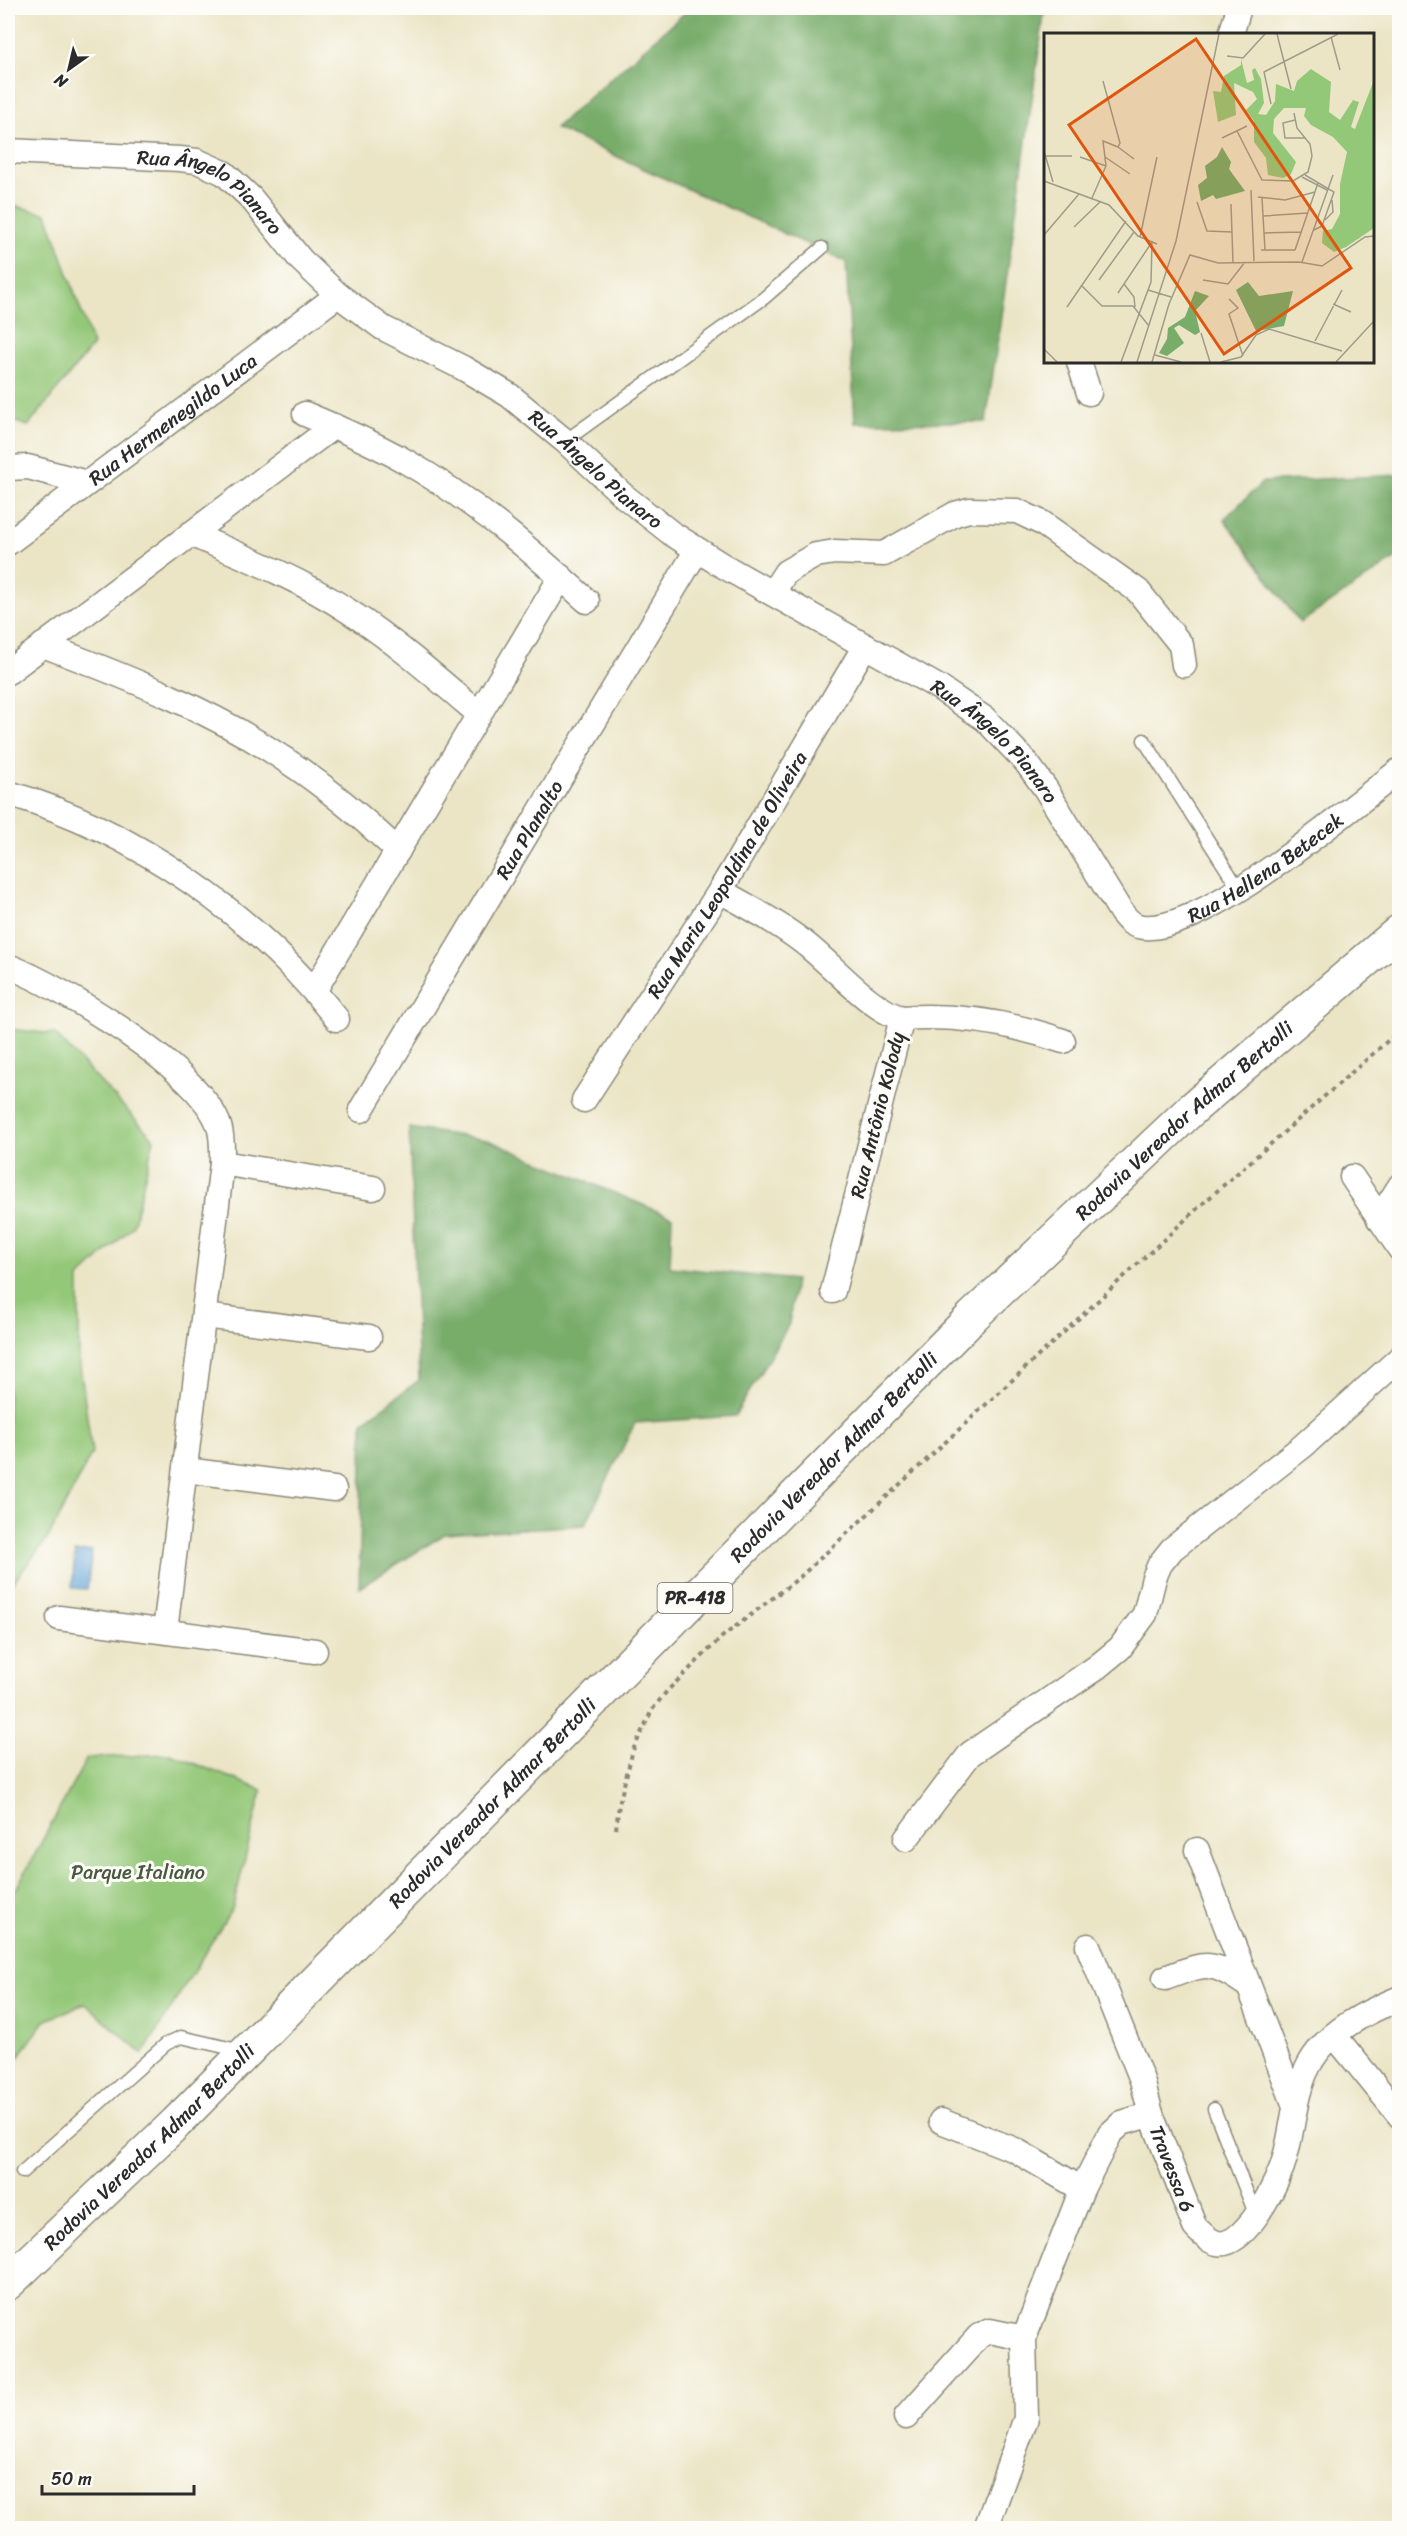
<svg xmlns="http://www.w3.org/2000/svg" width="1407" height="2536" font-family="Sriracha,sans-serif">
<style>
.green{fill:#94c879;stroke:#607a52;stroke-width:1.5}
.forest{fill:#77ac69;stroke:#516c4a;stroke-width:1.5}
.water{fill:#65a5d8;stroke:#486882;stroke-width:1.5}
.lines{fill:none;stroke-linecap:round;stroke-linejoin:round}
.lane-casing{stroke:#8b8878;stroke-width:15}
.street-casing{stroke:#8b8878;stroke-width:27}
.highway-casing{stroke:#8b8878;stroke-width:36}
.path{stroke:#8b8878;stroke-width:4;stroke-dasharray:4.5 4.5;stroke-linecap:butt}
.lane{stroke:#fff;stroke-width:12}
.street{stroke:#fff;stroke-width:24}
.highway{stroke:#fff;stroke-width:33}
.labels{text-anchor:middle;stroke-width:6;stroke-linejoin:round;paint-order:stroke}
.shield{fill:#fdfcf7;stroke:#6a6a68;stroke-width:1.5}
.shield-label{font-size:18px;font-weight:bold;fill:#2b2b2b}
.street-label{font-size:20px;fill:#2b2b2b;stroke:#fdfcf7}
.park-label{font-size:20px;fill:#4a5a42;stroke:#fdfcf7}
.inset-road{fill:none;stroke:#9e9b88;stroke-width:1.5}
.view{fill:#df570e;fill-opacity:0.15;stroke:#df570e;stroke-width:3}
.inset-edge{fill:none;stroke:#2b2b2b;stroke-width:3}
</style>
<rect width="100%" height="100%" fill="#fdfcf7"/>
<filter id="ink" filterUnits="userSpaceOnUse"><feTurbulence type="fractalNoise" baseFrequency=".0167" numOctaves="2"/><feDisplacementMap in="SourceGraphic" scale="12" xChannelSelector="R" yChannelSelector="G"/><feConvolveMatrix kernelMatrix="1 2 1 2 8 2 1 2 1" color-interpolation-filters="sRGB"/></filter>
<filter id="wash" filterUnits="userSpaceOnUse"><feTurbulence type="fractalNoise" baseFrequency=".008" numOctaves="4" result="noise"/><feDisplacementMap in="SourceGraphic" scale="24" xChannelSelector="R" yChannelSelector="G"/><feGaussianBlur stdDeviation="1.35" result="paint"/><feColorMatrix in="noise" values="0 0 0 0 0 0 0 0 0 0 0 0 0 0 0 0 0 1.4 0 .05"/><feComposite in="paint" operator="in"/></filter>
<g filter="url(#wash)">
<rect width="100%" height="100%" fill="#ebe5c6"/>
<g class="green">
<polygon points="8,204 47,214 93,345 28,426 8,419"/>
<polygon points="8,1029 55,1034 154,1139 133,1226 79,1278 79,1358 92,1453 48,1538 8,1589"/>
<polygon points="170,1754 262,1790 233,1907 143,2054 85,2003 45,2021 8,2071 8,1904 87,1758"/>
</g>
<g class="forest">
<polygon points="690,8 1045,8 986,422 855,423 846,262 555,128"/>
<polygon points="1399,475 1399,556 1300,623 1224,519 1263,482"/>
<polygon points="409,1128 488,1140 672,1217 670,1267 795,1280 789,1324 735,1416 635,1423 585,1525 445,1534 359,1588 363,1422 419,1380"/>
</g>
<polygon class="water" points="92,1551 87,1589 72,1588 75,1552"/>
</g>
<g filter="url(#ink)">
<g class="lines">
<defs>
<g id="lane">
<polyline points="565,441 764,298 822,248"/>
<polyline points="1144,740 1239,889"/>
<polyline points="1214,2109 1256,2216"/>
<polyline points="22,2172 166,2044 181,2037 242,2051"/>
</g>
<g id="street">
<polyline points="1231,34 1239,8"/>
<path id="s1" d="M 8,151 L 180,159 L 197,161 L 224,173 L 251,198 L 301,260 L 338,295 L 383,328 L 463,368 L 509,395 L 565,441 L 624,496 L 671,533 L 720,564 L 938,687 L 985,719 L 1026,762 L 1045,788 L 1121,912 C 1126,918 1130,924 1138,926 C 1194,942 1353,806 1400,770"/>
<polyline points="1079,362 1089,393"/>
<path d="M 305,414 C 339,428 373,443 405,461 C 472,499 531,550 587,601"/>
<polyline points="8,468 28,467 87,483"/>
<path d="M 190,534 C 245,557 300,579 350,612 C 396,642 437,678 479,714"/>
<path id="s2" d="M 8,543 L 338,295"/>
<polyline points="772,593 786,572 816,555 835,552 884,554 955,514 969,510 1017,511 1042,523 1138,591 1181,645 1184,665"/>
<path d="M 43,645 C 127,677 212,710 287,761 C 327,787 363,818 398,851"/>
<polyline points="8,672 334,426"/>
<path d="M 8,793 C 136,831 255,915 337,1019"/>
<path d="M 720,891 C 748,906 777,922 803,942 C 831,963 871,1011 902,1018 L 833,1291"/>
<path d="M 8,966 C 62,987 201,1070 219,1126 C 223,1138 222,1151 222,1163 L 165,1631"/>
<polyline points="314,991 561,577"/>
<path d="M 902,1018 C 958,1014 1011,1023 1063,1041"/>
<path id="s3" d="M 584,1100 L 720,891 L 865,646"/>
<path id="s4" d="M 361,1110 L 697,550"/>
<polyline points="222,1163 373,1188"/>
<polyline points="1352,1177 1400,1249"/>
<polyline points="1379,1219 1400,1186"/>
<polyline points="204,1316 369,1337"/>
<polyline points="185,1470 334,1489"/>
<polyline points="59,1618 315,1651"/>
<polyline points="906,1839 970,1754 1097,1667 1120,1648 1145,1614 1154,1578 1160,1564 1172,1549 1303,1446 1400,1358"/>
<polyline points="1197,1850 1295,2106"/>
<polyline points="1088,1946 1142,2080 1151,2114"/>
<path d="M 1165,1978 C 1206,1963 1210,1959 1247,1985"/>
<polyline points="1334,2035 1400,2116"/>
<polyline points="941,2121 1015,2150 1082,2189"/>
<polyline points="906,2417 979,2336 990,2331 1024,2338"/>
<path id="s5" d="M 986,2528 L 1026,2418 L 1024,2338 L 1082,2189 L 1110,2134 L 1122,2123 L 1151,2114 L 1195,2227 C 1201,2233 1208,2241 1217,2243 C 1244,2249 1274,2188 1282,2167 C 1294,2134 1292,2097 1309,2065 C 1327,2031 1366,2012 1400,1998"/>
</g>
<g id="highway">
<path id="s6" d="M 8,2283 L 176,2123 L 973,1316 L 1192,1109 L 1400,931"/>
</g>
</defs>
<use href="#lane" class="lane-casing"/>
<use href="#street" class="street-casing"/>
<use href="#highway" class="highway-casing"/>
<polyline class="path" points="616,1829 619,1804 633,1750 652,1710 667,1691 722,1637 800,1577 1200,1206 1400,1030"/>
<use href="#lane" class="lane"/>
<use href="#street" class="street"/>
<use href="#highway" class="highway"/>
</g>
</g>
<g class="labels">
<rect class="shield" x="657.5" y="1583" width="75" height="30" rx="4.5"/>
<g class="shield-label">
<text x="695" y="1604">PR-418</text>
</g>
<g class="street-label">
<text dy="7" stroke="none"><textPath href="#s1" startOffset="214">Rua Ângelo Pianaro</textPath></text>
<text dy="7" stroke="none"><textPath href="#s2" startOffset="206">Rua Hermenegildo Luca</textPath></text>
<text dy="7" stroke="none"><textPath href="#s1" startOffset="699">Rua Ângelo Pianaro</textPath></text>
<text dy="7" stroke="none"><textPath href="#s1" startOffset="1185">Rua Ângelo Pianaro</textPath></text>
<text dy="7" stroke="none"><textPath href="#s4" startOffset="327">Rua Planalto</textPath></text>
<text dy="7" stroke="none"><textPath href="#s1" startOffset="1566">Rua Hellena Betecek</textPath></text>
<text dy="7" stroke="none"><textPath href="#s3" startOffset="267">Rua Maria Leopoldina de Oliveira</textPath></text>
<text transform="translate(877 1115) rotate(-76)" y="7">Rua Antônio Kolody</text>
<text dy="7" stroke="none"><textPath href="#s6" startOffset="1654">Rodovia Vereador Admar Bertolli</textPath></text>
<text dy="7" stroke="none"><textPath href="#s6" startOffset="1168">Rodovia Vereador Admar Bertolli</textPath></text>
<text dy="7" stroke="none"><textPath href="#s6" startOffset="682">Rodovia Vereador Admar Bertolli</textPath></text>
<text dy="7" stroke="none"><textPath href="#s6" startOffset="196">Rodovia Vereador Admar Bertolli</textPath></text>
<text dy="7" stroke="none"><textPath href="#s5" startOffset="524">Travessa 6</textPath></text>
</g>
<g class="park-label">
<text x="138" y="1879">Parque Italiano</text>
</g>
</g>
<g transform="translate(1044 33)">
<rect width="330" height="330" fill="#ebe5c6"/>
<path d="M 197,26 L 203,50 L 210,47 L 208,37 L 211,35 L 217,46 L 220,70 L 214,81 L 222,82 L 231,68 L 232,51 L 250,58 L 253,48 L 267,36 L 287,49 L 285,79 L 296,87 L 309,67 L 315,69 L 307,94 L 311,96 L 330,47 L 330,195 L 302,214 L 290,219 L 278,210 L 279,198 L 288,196 L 296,181 L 296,151 L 303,119 L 289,104 L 267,92 L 260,83 L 262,75 L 240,75 L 230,86 L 229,100 L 252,129 L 247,141 L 239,145 L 224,142 L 222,125 L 210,109 L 210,88 L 202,77 L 213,66 L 209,59 L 190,50 L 192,82 L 174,89 L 169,58 L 177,59 L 180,43 L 197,32 Z" fill="#94c879"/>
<path d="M 178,114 L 187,129 L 185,136 L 201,158 L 172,166 L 169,162 L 157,168 L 154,152 L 163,145 L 161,133 L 173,124 ZM 204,249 L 215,263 L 249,258 L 240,293 L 212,298 L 192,257 ZM 151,258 L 165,263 L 151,278 L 156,299 L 151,302 L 135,292 L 130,295 L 140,310 L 123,323 L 115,320 L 123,306 L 124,295 L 141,284 Z" fill="#77ac69"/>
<path class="inset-road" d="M 233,1 L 247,56M 287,4 L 296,37M 183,23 L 199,25 L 221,1M 227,71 L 220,39 L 294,1M 251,87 L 239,90 L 241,105 L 261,105M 193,98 L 218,147 L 249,148 L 264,139 L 268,123 L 266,111 L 253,95 L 250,80M 178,105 L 203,93M 74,114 L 90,126M 0,118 L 9,149M 2,123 L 28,123M 36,124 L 62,133M 61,124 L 86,141M 261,142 L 290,159 L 278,193 L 270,197M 258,144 L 283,157M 0,148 L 65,172 L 94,203 L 113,211M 207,157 L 210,228M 214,164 L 241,167 L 271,159M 48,165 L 62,133 L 59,108 L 74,114 L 76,110 L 59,48M 218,165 L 221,217M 153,169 L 163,198 L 188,199M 187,171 L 189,230M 219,183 L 264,180M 281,187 L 289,179 L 288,167M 30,194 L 57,168M 220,200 L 257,199M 0,202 L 35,161M 96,204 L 113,124M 217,217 L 251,217M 251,217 L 274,150M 258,229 L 289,142M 55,247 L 90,199M 159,247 L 184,251 L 201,229M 80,251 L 90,264 L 91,274M 37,252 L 58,273 L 89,273 L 105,293M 104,257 L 127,264M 74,260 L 108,209M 185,266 L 194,275 L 185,281 L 199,323M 289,271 L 307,279M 23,274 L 82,188M 157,300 L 166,329M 271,308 L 298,257M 0,316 L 13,329M 111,322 L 137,329M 77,329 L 107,249 L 108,209M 93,329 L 132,208 L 175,1M 108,329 L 125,271 L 146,222 L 174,230 L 255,229 L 278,233 L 321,204 L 330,203M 177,329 L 197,324 L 212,302 L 225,296 L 298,318M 292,329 L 330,288"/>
<path class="view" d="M 152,6 L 307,235 L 180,321 L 25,92 Z"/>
<rect width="330" height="330" class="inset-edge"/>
</g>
<rect width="1407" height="2536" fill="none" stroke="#fdfcf7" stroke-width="30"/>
<g transform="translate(69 69) rotate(214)" stroke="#fdfcf7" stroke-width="4.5" paint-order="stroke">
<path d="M0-4.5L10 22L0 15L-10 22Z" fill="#2b2b2b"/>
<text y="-9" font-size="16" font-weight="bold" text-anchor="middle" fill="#2b2b2b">N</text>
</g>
<path d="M42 2485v9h152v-9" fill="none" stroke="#2b2b2b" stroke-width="3"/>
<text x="51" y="2485" font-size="18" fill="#2b2b2b" stroke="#fdfcf7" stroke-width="4.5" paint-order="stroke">50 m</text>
</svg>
